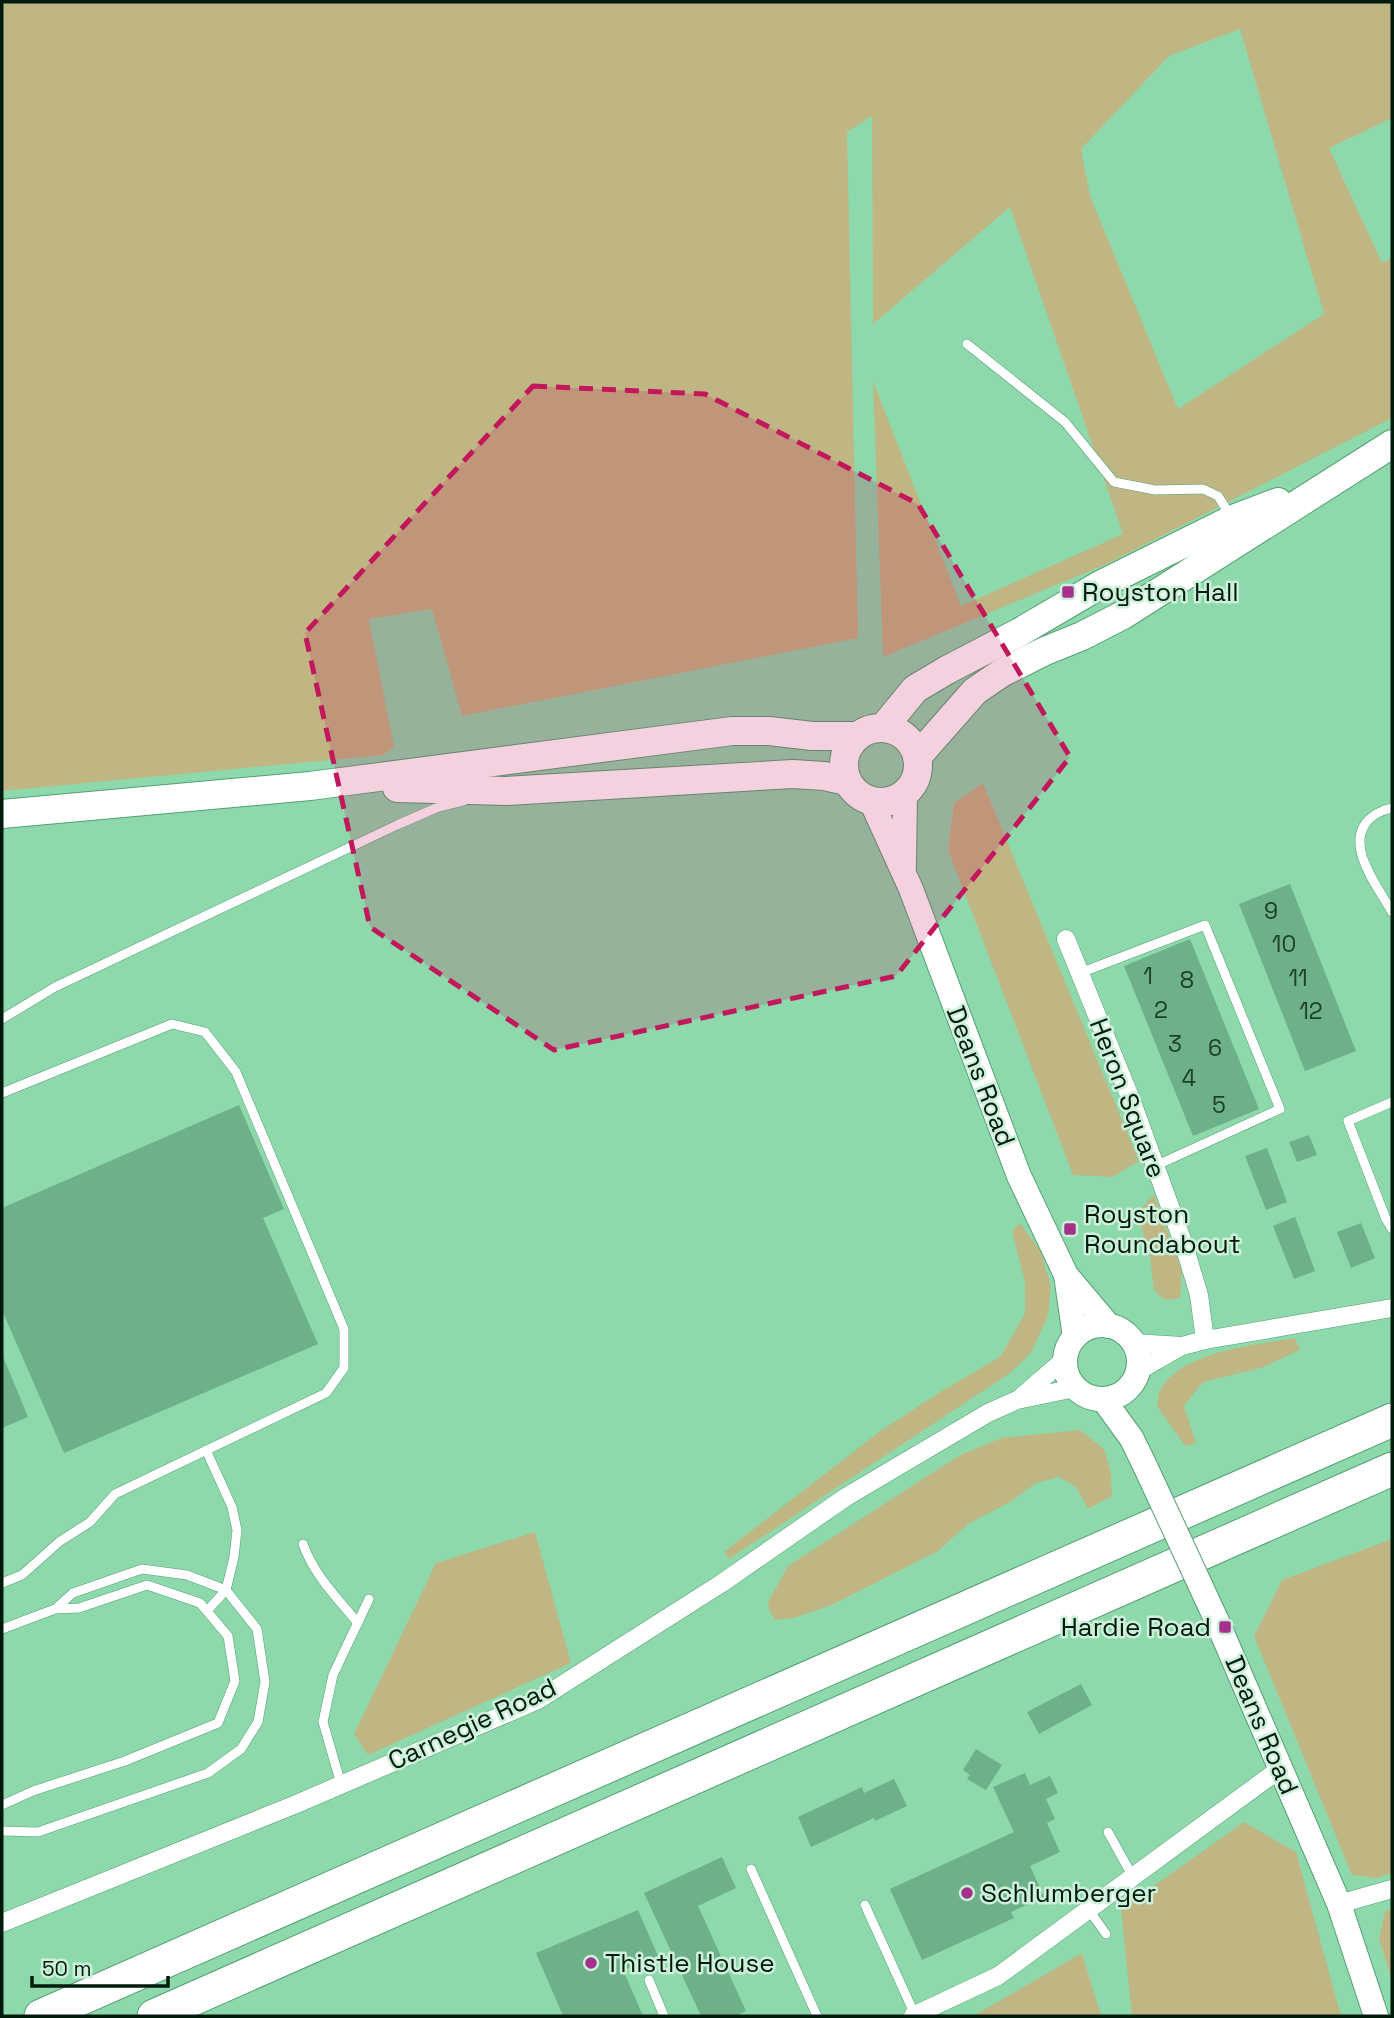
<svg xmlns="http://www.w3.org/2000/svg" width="1394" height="2018" font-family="'Space Grotesk',sans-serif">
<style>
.green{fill:#c0b684;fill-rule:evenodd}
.building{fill:#6eb089}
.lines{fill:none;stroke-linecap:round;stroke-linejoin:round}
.lane-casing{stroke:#539f74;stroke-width:10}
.street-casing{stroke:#539f74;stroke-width:19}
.secondary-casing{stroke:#539f74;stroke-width:26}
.primary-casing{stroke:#539f74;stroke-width:30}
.highway-casing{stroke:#539f74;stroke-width:35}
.lane{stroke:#fff;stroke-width:9}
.street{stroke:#fff;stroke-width:18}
.secondary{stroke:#fff;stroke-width:24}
.primary{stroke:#fff;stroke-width:28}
.highway{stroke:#fff;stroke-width:33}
.secondary-bridge-casing{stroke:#539f74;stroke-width:26;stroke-linecap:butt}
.secondary-bridge{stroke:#fff;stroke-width:24}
.marked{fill:#c2185b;fill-opacity:0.2;stroke:#c2185b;stroke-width:5;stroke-dasharray:14 9;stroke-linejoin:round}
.poi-dot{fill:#a4318c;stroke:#ccf0d9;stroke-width:2.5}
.labels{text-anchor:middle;stroke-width:5;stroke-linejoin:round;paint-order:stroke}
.number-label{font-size:23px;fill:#1c402a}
.poi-label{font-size:26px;fill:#001b0b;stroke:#ccf0d9;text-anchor:start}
.street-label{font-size:26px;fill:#001b0b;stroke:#ccf0d9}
</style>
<rect width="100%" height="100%" fill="#8dd9ac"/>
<g class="green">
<path d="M 2,2 L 1392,2 L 1392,118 L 1329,148 L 1382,263 L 1392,257 L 1392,418 L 1109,563 L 883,657 L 873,381 L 961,606 L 1123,534 L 1010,207 L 873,324 L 872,116 L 847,132 L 858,638 L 462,716 L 432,609 L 369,619 L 394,747 L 383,755 L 2,791 ZM 1240,29 L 1324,314 L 1178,409 L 1090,196 L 1081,149 L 1169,56 Z"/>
<polygon points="983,783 1139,1161 1112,1177 1073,1175 948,850 954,803"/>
<polygon points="1154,1195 1182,1271 1180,1298 1165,1300 1154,1290 1150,1255 1137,1213"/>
<polygon points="1020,1223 1041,1252 1051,1287 1048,1316 1031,1353 1010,1373 729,1559 724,1552 879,1432 937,1394 1001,1356 1025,1313 1025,1282 1012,1231"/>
<path d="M 1295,1338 L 1300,1350 L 1261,1368 L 1203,1382 L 1184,1406 L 1196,1443 L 1185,1446 L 1157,1406 C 1158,1402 1158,1394 1160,1390 C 1181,1351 1256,1345 1295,1338 Z"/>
<polygon points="1080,1430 1104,1449 1111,1473 1112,1496 1088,1509 1076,1487 1059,1477 1036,1483 1010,1502 968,1524 938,1551 834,1604 794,1618 775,1620 769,1610 768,1602 788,1566 960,1455 1001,1438"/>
<polygon points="535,1532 571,1663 368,1755 354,1734 436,1563"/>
<polygon points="1392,1539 1392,1873 1376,1878 1352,1875 1254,1636 1282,1580"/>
<polygon points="1244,1822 1296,1852 1341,2016 1132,2016 1121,1909"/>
<polygon points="1392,1909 1392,1980 1379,1939 1385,1911"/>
<polygon points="1082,1953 1101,2016 973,2016"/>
</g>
<g class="building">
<polygon points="1290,884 1356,1051 1305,1071 1239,904"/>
<polygon points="1190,939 1259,1109 1193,1136 1124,966"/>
<polygon points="239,1105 284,1209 263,1218 318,1344 64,1453 2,1310 2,1208"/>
<polygon points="1309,1135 1317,1155 1297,1162 1289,1142"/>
<polygon points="1267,1148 1287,1202 1266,1210 1245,1156"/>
<polygon points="1295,1217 1315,1271 1294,1279 1273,1226"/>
<polygon points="1361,1223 1375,1258 1351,1268 1337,1232"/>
<polygon points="2,1354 28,1417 2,1428"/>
<polygon points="1081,1684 1092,1705 1039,1734 1027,1712"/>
<polygon points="976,1749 1002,1765 986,1790 967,1779 970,1775 963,1770"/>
<polygon points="1025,1773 1030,1785 1050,1776 1058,1793 1046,1799 1055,1819 1047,1823 1060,1852 1030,1866 1044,1897 1011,1912 1014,1918 922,1960 890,1889 1014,1832 993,1787"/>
<polygon points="894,1779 907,1806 875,1821 874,1818 811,1847 798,1817 862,1787 864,1793"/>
<polygon points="722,1857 736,1888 698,1906 746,2011 735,2016 701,2016 644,1893"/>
<polygon points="638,1910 658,1956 623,1970 643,2016 563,2016 536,1953"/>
</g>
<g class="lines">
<defs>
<g id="lane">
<polyline points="967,344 1065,422 1114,482 1155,490 1203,489 1218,496 1230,515"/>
<path d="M 1392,808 C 1387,809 1381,811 1376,814 C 1338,838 1377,885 1392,912"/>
<polyline points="1080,973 1205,925 1280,1109 1155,1166"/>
<polyline points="2,1019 55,987 397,825 436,808 464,801"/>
<polyline points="2,1093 172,1024 205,1032 236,1072 344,1329 344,1368 326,1393 115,1494 90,1522 59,1542 22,1575 2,1583"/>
<polyline points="1392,1102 1348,1121 1386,1219 1392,1229"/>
<polyline points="206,1450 232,1507 237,1530 234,1557 226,1590 207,1611"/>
<path d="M 303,1544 C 314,1575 337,1598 358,1623"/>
<polyline points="2,1629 55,1609 79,1608 147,1585 200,1603 228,1636 235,1681 218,1723 125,1761 33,1791 2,1805"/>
<polyline points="341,1784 323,1722 333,1675 369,1599"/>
<polyline points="2,1831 38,1832 208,1773 241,1749 258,1722 265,1682 257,1629 226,1590 187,1575 142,1569 73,1593 55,1609"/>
<polyline points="1108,1832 1133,1877"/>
<polyline points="751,1869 817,2016"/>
<polyline points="865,1905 915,2015"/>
<polyline points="1089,1910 1106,1934"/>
<polyline points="649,1980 664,2016"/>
</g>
<g id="street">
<polyline points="1066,939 1132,1102 1184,1245 1199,1295 1205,1340"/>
<polyline points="1134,1343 1182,1346"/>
<polyline points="1138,1371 1182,1346 1205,1340 1392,1308"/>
<polyline points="1020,1398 1065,1359"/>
<polyline points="1339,1904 1392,1889"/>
<polyline points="2,1923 294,1805 538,1700 722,1583 846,1497 988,1413 1017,1400 1075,1388"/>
<polyline points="913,2016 998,1976 1281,1768"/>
</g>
<g id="secondary">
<polyline points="871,801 911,889 1019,1176 1066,1275 1109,1326"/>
<polyline points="904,866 905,793"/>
<polyline points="1066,1275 1075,1337"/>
<circle cx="1102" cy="1362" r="37"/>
<polyline points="1103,1399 1132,1439 1146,1468"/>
<polyline points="1216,1619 1339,1904 1376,2016"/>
</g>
<g id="primary">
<polyline points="883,728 915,689 947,670 1020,632 1100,585 1233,519 1278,502"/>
<circle cx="881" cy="765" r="37"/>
<polyline points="917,757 975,691 1003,672 1045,651 1082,636 1123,615 1392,444"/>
<polyline points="397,788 506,791 793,774 824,776 847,781"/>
<polyline points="2,814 310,786 732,731 769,731 812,736 858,736"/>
</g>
<g id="highway">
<polyline points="41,2016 1392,1420"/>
<polyline points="154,2016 1392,1469"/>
</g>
</defs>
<use href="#lane" class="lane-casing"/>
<use href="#street" class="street-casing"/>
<use href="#secondary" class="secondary-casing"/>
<use href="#primary" class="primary-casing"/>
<use href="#highway" class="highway-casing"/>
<use href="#lane" class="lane"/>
<use href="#street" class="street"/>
<use href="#secondary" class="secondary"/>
<use href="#primary" class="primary"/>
<use href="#highway" class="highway"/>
<defs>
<polyline id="secondary-bridge" points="1146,1468 1216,1619"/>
</defs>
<use href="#secondary-bridge" class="secondary-bridge-casing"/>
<use href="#secondary-bridge" class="secondary-bridge"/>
</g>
<path class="marked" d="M 533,386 L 705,394 L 918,504 L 1070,757 L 896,976 L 554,1050 L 370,927 L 305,633 Z"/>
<g class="poi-dot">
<rect x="1061" y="585" width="14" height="14" rx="3.5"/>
<rect x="1063" y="1222" width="14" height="14" rx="3.5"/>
<rect x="1218" y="1620" width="14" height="14" rx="3.5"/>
<circle cx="967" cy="1893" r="7"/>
<circle cx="591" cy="1963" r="7"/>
</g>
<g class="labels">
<g class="number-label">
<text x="1271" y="919">9</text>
<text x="1284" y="952">10</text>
<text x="1148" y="984">1</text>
<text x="1298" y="986">11</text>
<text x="1187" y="988">8</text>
<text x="1161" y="1018">2</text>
<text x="1311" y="1019">12</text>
<text x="1175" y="1052">3</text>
<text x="1215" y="1056">6</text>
<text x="1189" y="1086">4</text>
<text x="1219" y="1113">5</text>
</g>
<g class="poi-label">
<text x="1082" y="601">Royston Hall</text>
<text x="1084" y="1223">Royston<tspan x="1084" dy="30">Roundabout</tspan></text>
<text x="1211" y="1636" text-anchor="end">Hardie Road</text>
<text x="981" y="1902">Schlumberger</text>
<text x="605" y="1972">Thistle House</text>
</g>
<g class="street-label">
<text transform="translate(981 1076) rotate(69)" y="9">Deans Road</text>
<text transform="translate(1128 1098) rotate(69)" y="9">Heron Square</text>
<text transform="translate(472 1724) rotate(-25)" y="9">Carnegie Road</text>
<text transform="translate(1262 1725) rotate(67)" y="9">Deans Road</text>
</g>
</g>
<rect width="1394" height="2018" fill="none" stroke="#001b0b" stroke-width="7"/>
<path d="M32 1976v10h136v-10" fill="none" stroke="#001b0b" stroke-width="3.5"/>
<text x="42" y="1976" font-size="21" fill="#001b0b" stroke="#ccf0d9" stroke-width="5" paint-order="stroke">50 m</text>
</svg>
